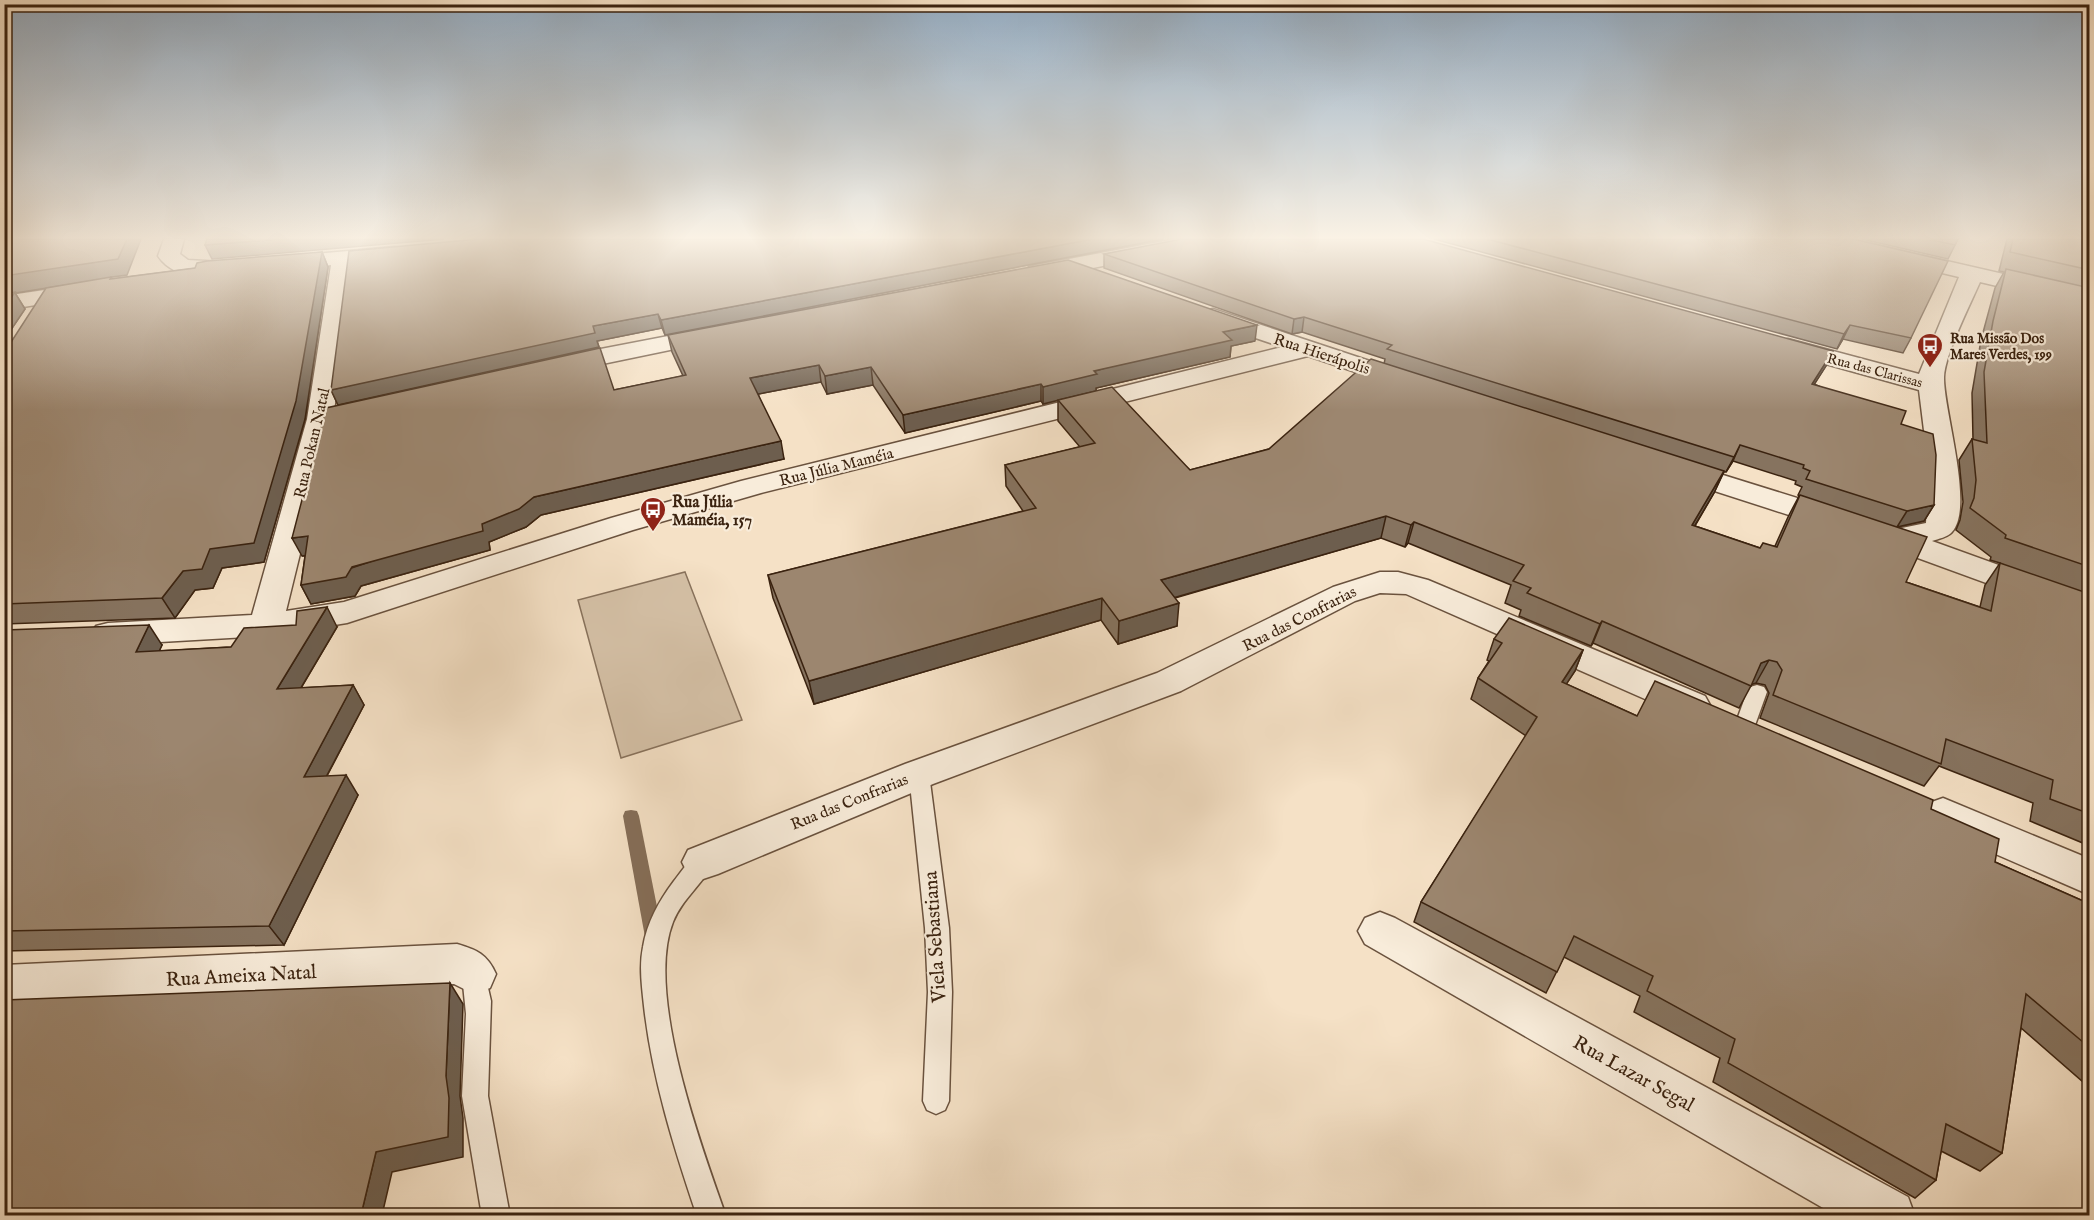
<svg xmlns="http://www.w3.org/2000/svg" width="2094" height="1220" font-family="'IM FELL English',serif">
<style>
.green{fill:#d5c1a7;stroke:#88725c;stroke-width:1.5}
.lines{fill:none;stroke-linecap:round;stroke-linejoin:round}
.stream{fill:#856e58;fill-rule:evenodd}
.lane-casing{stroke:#6a523e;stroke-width:3}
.street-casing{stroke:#6a523e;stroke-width:3}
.lane{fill:#f8ecda;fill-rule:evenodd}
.street{fill:#f8ecda;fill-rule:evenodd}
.wall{fill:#86735f;stroke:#3b2310;stroke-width:1.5;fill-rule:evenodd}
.shaded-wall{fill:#6d5e4e;stroke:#3b2310;stroke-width:1.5}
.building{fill:#9c866f;stroke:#3b2310;stroke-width:1.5}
.labels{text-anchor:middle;stroke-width:4.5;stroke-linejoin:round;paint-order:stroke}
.far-poi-label{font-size:14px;font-weight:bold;fill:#3b2310;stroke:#f8ecda;text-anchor:start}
.far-street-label{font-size:14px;fill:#3b2310;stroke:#f8ecda}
.street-label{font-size:16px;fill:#3b2310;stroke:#f8ecda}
.poi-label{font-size:16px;font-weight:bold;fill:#3b2310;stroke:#f8ecda;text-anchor:start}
.near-street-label{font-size:20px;fill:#3b2310;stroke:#f8ecda}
</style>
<rect width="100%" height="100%" fill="#f5e1c6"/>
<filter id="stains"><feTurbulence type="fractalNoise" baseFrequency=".00333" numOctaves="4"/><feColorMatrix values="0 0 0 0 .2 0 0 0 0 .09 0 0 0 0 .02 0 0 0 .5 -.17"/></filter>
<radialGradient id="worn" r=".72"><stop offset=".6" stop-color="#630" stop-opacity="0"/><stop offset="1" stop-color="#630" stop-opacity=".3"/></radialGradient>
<polygon class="green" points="685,572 742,720 621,758 578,600"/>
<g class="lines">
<polygon class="stream" points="631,810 637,811 639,816 663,937 660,942 654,945 648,942 645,937 623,816 625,811"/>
<defs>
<g id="lane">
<polygon points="1757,685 1764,687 1767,692 1754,728 1751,733 1744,735 1737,733 1734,728 1747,692 1750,687"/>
<polygon points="919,766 926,768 929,774 949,928 952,992 949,1101 945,1110 936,1114 927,1110 923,1101 928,992 925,928 909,774 912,768"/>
<path d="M 703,853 L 711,855 L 714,862 C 703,884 682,899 673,922 C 645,993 701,1146 726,1216 L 697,1216 C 674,1148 652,1078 644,1006 C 642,987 639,966 643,947 C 647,922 659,901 674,881 C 682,871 690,857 703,853 Z"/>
<polygon points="474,963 483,966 491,1001 488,1096 510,1216 482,1216 462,1096 466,1014 462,974 465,966"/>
</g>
<g id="street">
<path d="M 164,239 L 184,239 L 180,254 L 188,260 L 223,262 L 394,247 L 402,248 L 405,253 L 402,258 L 353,263 L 333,419 L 286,611 L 344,602 L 611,518 L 741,481 L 1282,347 L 1205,321 L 1201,316 L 1205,311 L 1213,309 L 1412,375 L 1416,380 L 1412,385 L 1403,388 L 1308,356 L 761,493 L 633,530 L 347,623 L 266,636 L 108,645 L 96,642 L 91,634 L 96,626 L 108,623 L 252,615 L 307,419 L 331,265 C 295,269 207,283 176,271 C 169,268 162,262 158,256 Z"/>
<polygon points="1175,239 1219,239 1216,243 1209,245 1037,279 1029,277 1026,272 1029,267 1037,265"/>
<path d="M 1813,239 L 1851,239 L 2090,294 L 2090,308 L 1980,282 C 1970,305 1945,354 1944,377 C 1943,409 1975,507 1952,532 C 1948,537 1938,539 1932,541 L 2090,598 L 2090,621 L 1885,546 L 1668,476 L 1664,470 L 1668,464 L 1678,461 L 1897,529 L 1926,523 L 1929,471 L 1919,390 L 1779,351 L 1776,346 L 1779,341 L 1788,339 L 1919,374 L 1959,277 L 1816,243 Z"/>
<polygon points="85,284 93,286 96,291 93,296 4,310 4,296"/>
<polygon points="715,327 723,329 727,334 723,339 559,373 550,370 546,365 550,360 559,357"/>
<polygon points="1380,572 1398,572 1428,580 1705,696 1710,705 1705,714 1692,718 1679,714 1406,594 1380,593 1355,601 1181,691 933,784 718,874 703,879 688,874 682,862 688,850 905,764 1157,673 1333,587"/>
<polygon points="1943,798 2090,859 2090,895 1929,825 1923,814 1929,803"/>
<polygon points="1380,912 1395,918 1908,1197 1915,1216 1837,1216 1365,944 1358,931 1365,918"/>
<path d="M 457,944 C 477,950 487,954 496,974 L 490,988 L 474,994 L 454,984 L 4,1005 L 4,965 Z"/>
</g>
</defs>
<use href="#lane" class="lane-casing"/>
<use href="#street" class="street-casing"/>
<use href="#lane" class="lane"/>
<use href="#street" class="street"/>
</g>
<g class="wall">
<polygon points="4,239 127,275 111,277 112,279 322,252 328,267 305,419 264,562 222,568 213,588 195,590 175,618 4,624 4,353 50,287 15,293 25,309 4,340"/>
<polygon points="479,239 1163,239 665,335 662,328 597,341 599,347 338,405 331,390"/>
<polygon points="1434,239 1853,239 1911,338 1903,353 1843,339 1837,349"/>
<polygon points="1862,239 1958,239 1948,259"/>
<path d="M 2007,239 L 2090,239 L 2090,846 L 2030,821 L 2033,803 L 1939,766 L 1924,786 L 1760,718 L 1769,693 L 1765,685 L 1756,683 L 1752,684 L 1739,708 L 1593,643 L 1591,646 L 1519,616 L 1521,610 L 1505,603 L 1511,585 L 1408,543 L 1405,547 L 1381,538 L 1175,598 L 1177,626 L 1118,644 L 1101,620 L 814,704 L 773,598 L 768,575 L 1023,511 L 1006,486 L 1005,465 L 1080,447 L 1058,421 L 1058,400 L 1043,404 L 1041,401 L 905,433 L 873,385 L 827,394 L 821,382 L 758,394 L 784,459 L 541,515 L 526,527 L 489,542 L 490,550 L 361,586 L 355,596 L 311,604 L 301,585 L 305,556 L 302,556 L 614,390 L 683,376 L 672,352 L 668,335 L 1255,341 L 1231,346 L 1230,357 L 1096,388 L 1096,391 L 1190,470 L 1269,449 L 1384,364 L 1385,359 L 1302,332 L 1292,334 L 1104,268 L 1104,254 L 1833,351 L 1826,366 L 1814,384 L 1901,424 L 1934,505 L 1924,521 L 1897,527 L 1906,582 L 1980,607 L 1985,585 L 2000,563 L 1990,560 L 1991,557 L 1956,530 L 1960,520 L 1963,502 L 1959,460 L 1972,439 L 1973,439 L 1972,393 L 1981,340 L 1995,288 L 2004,272 L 1999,271 ZM 1733,461 L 1796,481 L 1795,484 L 1802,487 L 1798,495 L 1799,496 L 1788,517 L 1775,546 L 1760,548 L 1695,526 L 1714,493 L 1724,472 L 1726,472 Z"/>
<polygon points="337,627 301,688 353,685 364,705 327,776 358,795 284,945 4,951 4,630 162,645 159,651 231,647"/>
<polygon points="1494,639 1583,650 1575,671 1566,684 1637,716 1931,809 1995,862 2090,904 2090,1088 2021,1028 2002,1153 1980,1171 1941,1151 1936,1180 1915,1198 1713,1082 1720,1058 1634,1012 1640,996 1564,957 1546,993 1414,922 1421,902 1526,736 1471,699 1478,678 1489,661 1487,660"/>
</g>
<g class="shaded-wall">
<polygon points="127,239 141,239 127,275 111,277 120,293 110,279 110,278 15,293 25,309 4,340 4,276"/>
<polygon points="281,239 444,239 212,259 205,245"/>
<polygon points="1093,239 1163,239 665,335 661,320"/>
<polygon points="322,252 328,267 305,419 264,562 222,568 213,588 195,590 175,618 162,598 183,571"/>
<polygon points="658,314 662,328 597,341 599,347 338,405 331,390 593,326"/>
<polygon points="1304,317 1302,332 1292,334 1294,319"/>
<polygon points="1257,325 1255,341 1231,346 1230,357 1096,388 1096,391 1043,404 1043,387 1223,332"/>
<polygon points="1850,325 1843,339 1837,349 1844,334"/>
<polygon points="1833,351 1826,366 1805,399 1812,384"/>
<polygon points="819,365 821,382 753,395 750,378"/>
<polygon points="871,367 873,385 827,394 825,376"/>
<polygon points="1041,384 1041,401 905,433 903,415"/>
<polygon points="781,441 784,459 541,515 526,527 489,542 490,550 361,586 355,596 311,604 301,585 482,524 534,497"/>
<polygon points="1740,445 1733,461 1726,472 1734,457"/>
<polygon points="1724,471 1714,493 1682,547 1692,525"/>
<polygon points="1934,505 1924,521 1897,527 1907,511"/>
<polygon points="1386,516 1381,538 1159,602 1161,580"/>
<polygon points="1414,522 1408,543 1405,547 1411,525"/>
<polygon points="308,536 318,554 302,556 292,538"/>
<polygon points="1102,598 1101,620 814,704 809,681"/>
<polygon points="1179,603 1177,626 1118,644 1119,621"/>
<polygon points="327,607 337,627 289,708 277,689"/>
<polygon points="1602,621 1593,643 1591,646 1600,624"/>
<polygon points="149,625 162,645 150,671 136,652"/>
<polygon points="1583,650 1575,671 1554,703 1562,682"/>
<polygon points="1769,660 1756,683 1750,685 1761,663"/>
<polygon points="353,685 364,705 316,796 304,777"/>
<polygon points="346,775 358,795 284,945 269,926"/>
<polygon points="450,983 463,1004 460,1096 463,1118 463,1157 392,1172 382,1215 361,1215 376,1152 446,1076"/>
</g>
<g class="building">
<polygon points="4,239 127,239 118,259 4,276"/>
<polygon points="207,239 281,239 205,245"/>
<polygon points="479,239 1093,239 661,320 658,314 593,326 595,333 331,390 349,251"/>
<polygon points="1182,239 1423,239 1833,351 1812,384 1906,411 1901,424 1933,434 1936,455 1934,505 1907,511 1806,479 1810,471 1803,468 1804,465 1740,445 1734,457 1387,349 1392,345 1304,317 1294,319 1104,254"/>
<polygon points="1487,239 1853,239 1948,261 1911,338 1850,325 1844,334"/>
<polygon points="1927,239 1958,239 1955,245"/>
<polygon points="2013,239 2090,239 2090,270 2010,252"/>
<polygon points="322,252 296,401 254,543 210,549 202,569 183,571 162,598 4,604 4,353 46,288 111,277 110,279 195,268 197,263 207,261"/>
<polygon points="1068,260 1257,325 1223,332 1232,340 1094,371 1097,374 1043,387 1041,384 903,415 871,367 825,376 819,365 750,378 781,441 534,497 519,509 482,524 483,531 352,567 346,577 301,585 308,536 292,538 326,408 600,348 614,390 686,375 668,335"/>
<polygon points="2006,269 2090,288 2090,567 2005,538 2006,535 1970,508 1974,498 1976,480 1972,439 1987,443 1984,372 1993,321"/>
<polygon points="15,292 4,308 4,294"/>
<polygon points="1371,359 1724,471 1692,525 1760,548 1763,543 1777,547 1800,495 1927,537 1906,582 1991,611 2000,563 2090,594 2090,814 2050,799 2053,780 1946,739 1941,764 1773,695 1782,670 1777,662 1769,660 1761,663 1751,686 1602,621 1600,624 1527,593 1531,588 1513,581 1524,565 1414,522 1411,525 1386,516 1161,580 1179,603 1119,621 1102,598 809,681 768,575 1036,508 1005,465 1095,443 1058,400 1112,387 1190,470 1269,449"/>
<polygon points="327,607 277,689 353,685 304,777 346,775 269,926 4,931 4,630 149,625 136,652 231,647 244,628 296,625 297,611"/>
<polygon points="1509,618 1583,650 1562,682 1637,716 1655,681 1933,800 1931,809 1999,839 1995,862 2090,904 2090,1048 2026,994 2002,1153 1946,1124 1936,1180 1728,1063 1735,1039 1647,991 1653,976 1574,936 1557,972 1421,902 1537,717 1478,678 1502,643 1494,639"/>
<polygon points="450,983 446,1076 449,1098 448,1137 376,1152 361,1215 4,1215 4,1000"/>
</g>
<linearGradient id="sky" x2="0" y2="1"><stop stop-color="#94acc2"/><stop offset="0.58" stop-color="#faf2e5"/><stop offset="1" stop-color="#faf2e5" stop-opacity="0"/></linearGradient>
<rect width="2094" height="410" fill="url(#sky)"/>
<defs>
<symbol id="bus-pin" viewBox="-11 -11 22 30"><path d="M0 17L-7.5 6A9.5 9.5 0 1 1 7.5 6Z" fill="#8f2418" stroke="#f8ecda"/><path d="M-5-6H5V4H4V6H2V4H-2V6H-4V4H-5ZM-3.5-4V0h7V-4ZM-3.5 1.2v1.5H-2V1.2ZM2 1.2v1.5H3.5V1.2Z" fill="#fff"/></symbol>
</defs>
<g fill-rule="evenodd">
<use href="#bus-pin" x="1915" y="331" width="30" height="40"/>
<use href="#bus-pin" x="638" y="495" width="30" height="40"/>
</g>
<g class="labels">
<g class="far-poi-label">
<text x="1950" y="343">Rua Missão Dos<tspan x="1950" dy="16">Mares Verdes, 199</tspan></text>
</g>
<g class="far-street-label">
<text transform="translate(1875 370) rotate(15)" y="5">Rua das Clarissas</text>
</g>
<g class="street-label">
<text transform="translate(1322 353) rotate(18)" y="6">Rua Hierápolis</text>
<text transform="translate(311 443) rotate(-77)" y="6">Rua Pokan Natal</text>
<text transform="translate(836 466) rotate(-14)" y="6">Rua Júlia Maméia</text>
<text transform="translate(1299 618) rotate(-27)" y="6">Rua das Confrarias</text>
<text transform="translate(849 801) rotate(-22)" y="6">Rua das Confrarias</text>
</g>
<g class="poi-label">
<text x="672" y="507">Rua Júlia<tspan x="672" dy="18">Maméia, 157</tspan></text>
</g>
<g class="near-street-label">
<text transform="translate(934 937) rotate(-94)" y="7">Viela Sebastiana</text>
<text transform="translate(241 975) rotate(-3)" y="7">Rua Ameixa Natal</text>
<text transform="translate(1634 1073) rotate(29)" y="7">Rua Lazar Segal</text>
</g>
</g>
<rect width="2094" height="1220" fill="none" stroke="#f5e1c6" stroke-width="24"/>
<rect x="6" y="6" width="2082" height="1208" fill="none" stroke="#3b2310" stroke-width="3"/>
<rect x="12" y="12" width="2070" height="1196" fill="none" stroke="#3b2310" stroke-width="1.5"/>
<rect width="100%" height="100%" filter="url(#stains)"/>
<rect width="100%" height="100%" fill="url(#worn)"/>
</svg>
